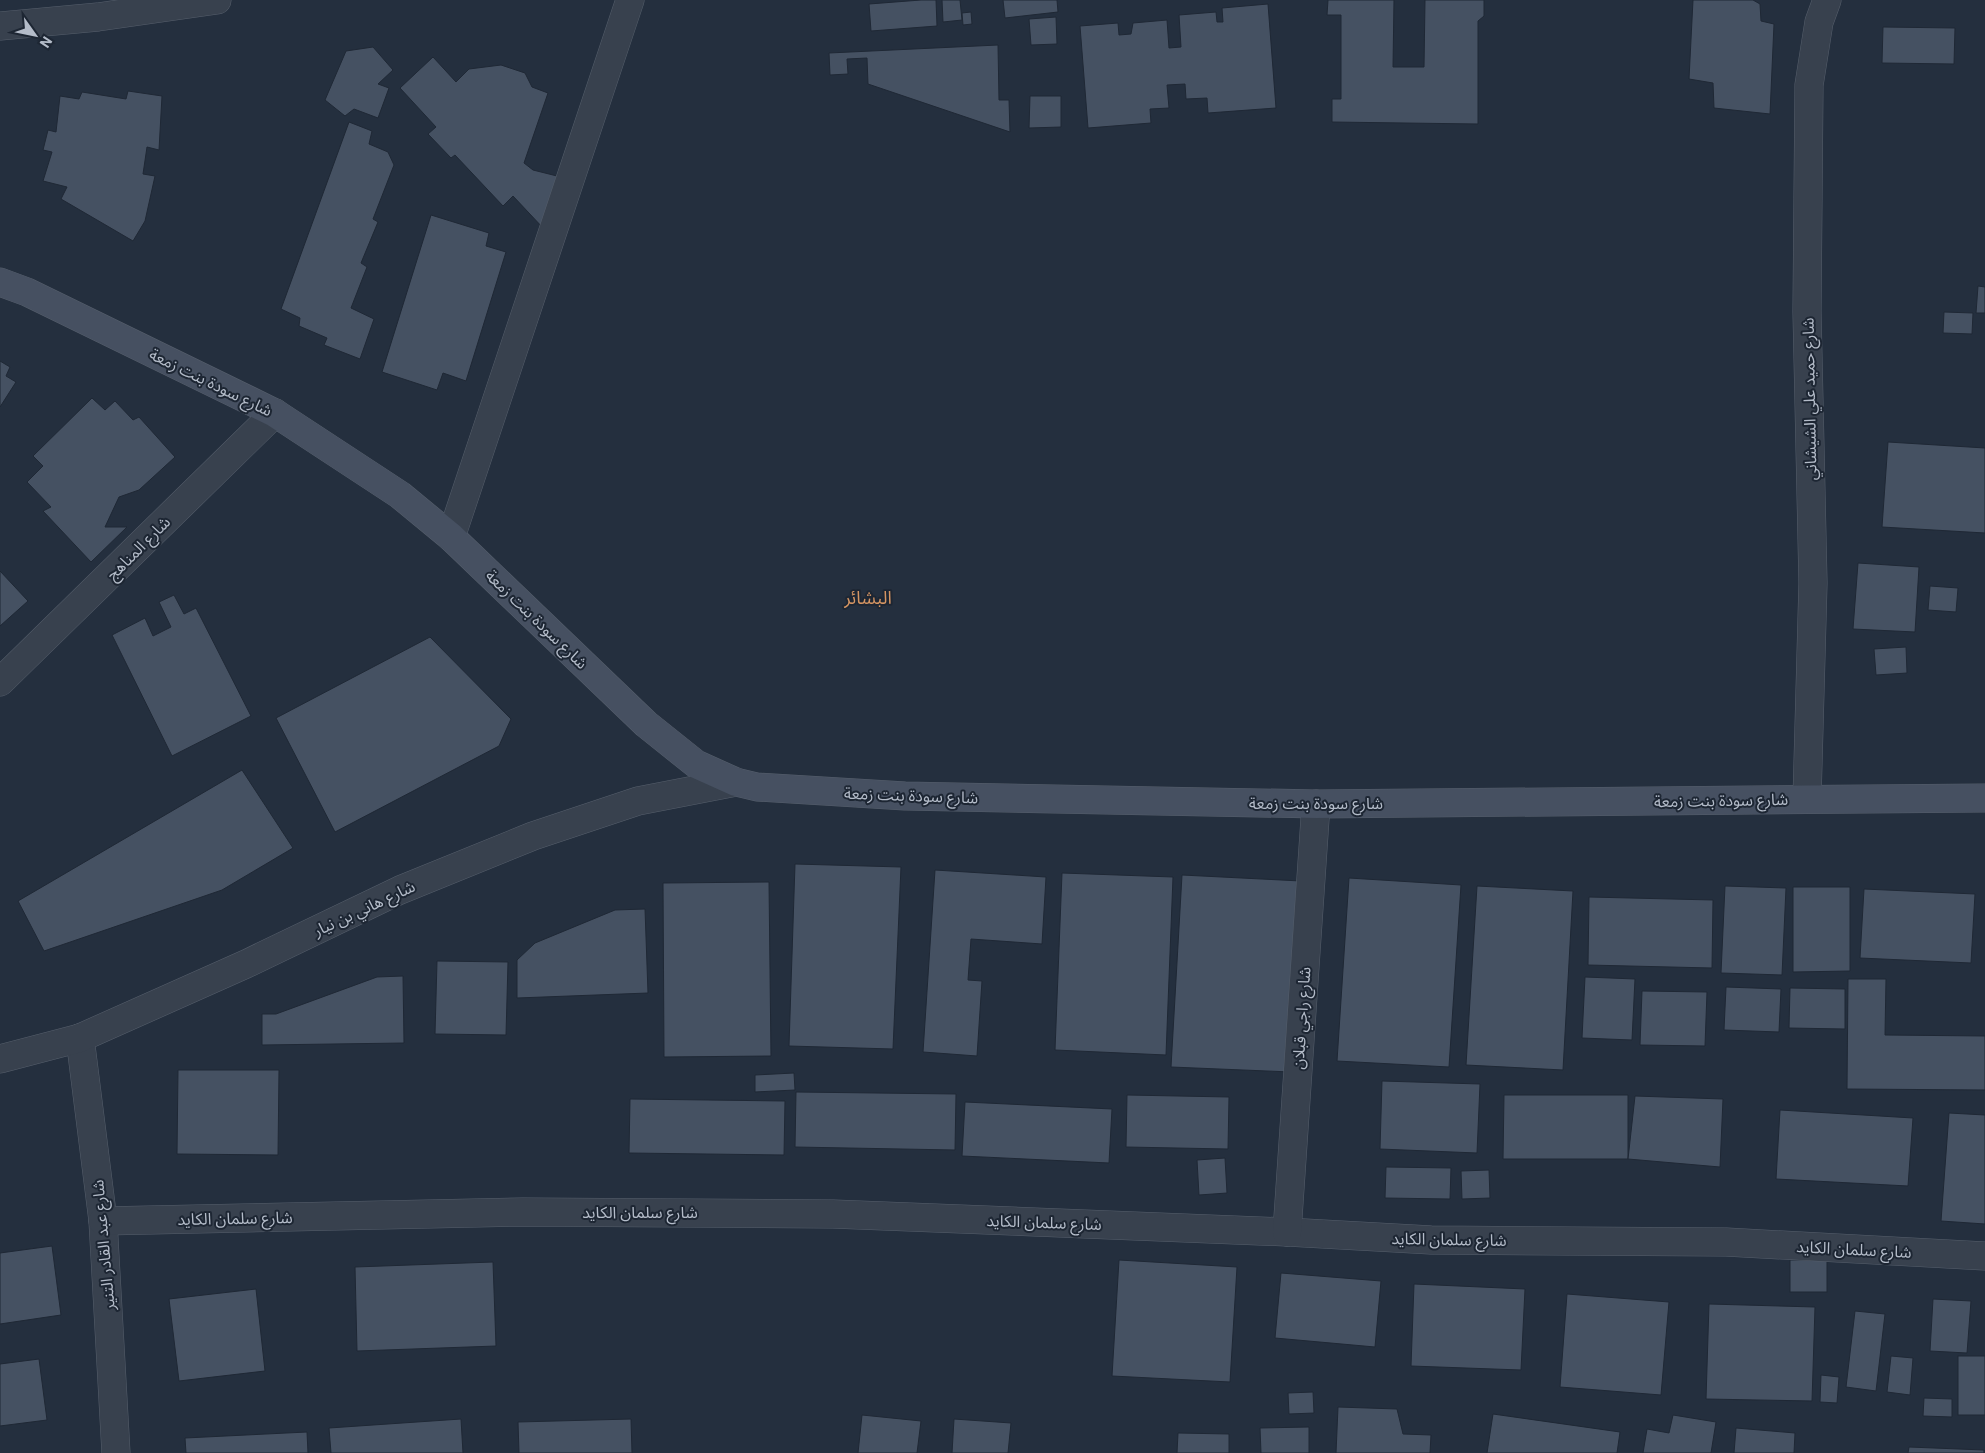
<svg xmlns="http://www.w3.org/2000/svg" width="1985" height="1453" font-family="Roboto,'Noto Sans Arabic',sans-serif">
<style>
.building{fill:#455162;stroke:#1f2835}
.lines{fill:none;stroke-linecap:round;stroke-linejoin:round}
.street-casing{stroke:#565f6c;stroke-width:29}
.secondary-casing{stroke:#565f6c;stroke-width:29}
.street{stroke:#38414e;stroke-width:28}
.secondary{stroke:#465061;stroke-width:28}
.labels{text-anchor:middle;stroke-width:4;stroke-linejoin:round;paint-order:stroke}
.street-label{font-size:16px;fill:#b4bcc9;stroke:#1d2633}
.neighbourhood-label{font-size:18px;fill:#d59563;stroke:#1d2633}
</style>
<rect width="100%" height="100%" fill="#242f3e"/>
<g class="building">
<polygon points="921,0 936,0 937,26 871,31 869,4"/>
<polygon points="942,0 960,0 962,20 943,22"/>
<polygon points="1003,0 1057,0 1058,12 1005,18"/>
<polygon points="1328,0 1394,0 1393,67 1424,67 1425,0 1484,0 1484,16 1478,21 1478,124 1332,122 1332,99 1341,99 1341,15 1327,15"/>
<polygon points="1693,0 1753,0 1760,4 1761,21 1774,24 1770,114 1714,108 1713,83 1689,79"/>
<polygon points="1268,4 1276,108 1208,113 1207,98 1186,99 1185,84 1167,85 1169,108 1150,109 1151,123 1088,128 1080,26 1118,23 1119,35 1131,34 1133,23 1167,20 1169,48 1181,47 1179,15 1216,12 1217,22 1223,22 1222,8"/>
<polygon points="971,12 972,24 963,25 962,13"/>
<polygon points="1056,17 1057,44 1031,45 1029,19"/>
<polygon points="1883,27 1955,28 1954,64 1882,63"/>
<polygon points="998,45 999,100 1009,100 1010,132 868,84 867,58 847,59 848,74 830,75 829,53"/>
<polygon points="373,47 393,70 378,84 389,88 378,118 354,109 345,116 325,100 346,51"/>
<polygon points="433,57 456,82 469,69 501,65 525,73 532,87 548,93 524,163 533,170 557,176 544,229 513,196 503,206 455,155 451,158 428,134 436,127 400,88"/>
<polygon points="128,91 162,96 159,150 147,147 143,174 155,176 145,221 133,241 61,199 67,187 43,181 52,152 43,150 48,130 56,132 60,96 79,99 82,92 126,99"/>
<polygon points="1030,96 1061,96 1061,127 1029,128"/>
<polygon points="349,122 372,131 369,144 388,152 394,165 373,219 378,222 361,263 367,267 351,308 374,319 360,359 324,345 327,338 299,326 300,318 281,309"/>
<polygon points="431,215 489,233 486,246 506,252 466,381 443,373 437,390 382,372"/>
<polygon points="1978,286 1985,287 1985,313 1976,313"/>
<polygon points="1944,312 1973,313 1972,334 1943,333"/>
<polygon points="0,361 10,367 6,376 16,382 0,407"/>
<polygon points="92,398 105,410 115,401 133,420 139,417 175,457 139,490 119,497 105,527 127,527 91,562 43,511 51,507 27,482 43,466 33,456"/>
<polygon points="1888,442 1985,448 1985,533 1882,527"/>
<polygon points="1858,563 1919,567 1915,632 1853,629"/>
<polygon points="0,571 28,601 0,626"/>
<polygon points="1930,586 1958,588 1956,612 1928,610"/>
<polygon points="174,595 184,614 196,608 251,716 172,756 112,635 145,618 153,636 171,627 159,602"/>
<polygon points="430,637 511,719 499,746 335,832 276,718"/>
<polygon points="1906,647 1907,673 1876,675 1874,649"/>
<polygon points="242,770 293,848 222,890 44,951 18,901"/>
<polygon points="795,864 901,867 893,1049 789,1046"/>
<polygon points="935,870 1046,877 1042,944 971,939 968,980 982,981 977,1056 923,1052"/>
<polygon points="1062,873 1173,877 1166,1055 1055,1050"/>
<polygon points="1182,875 1301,881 1291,1072 1171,1067"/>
<polygon points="1349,878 1461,885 1449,1067 1337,1061"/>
<polygon points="769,882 771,1056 664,1057 663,883"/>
<polygon points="1477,886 1573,891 1563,1070 1466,1065"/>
<polygon points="1725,886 1786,888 1782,975 1721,973"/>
<polygon points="1793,887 1850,887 1850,971 1793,972"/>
<polygon points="1864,889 1975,894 1971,963 1860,958"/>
<polygon points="1589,897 1713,900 1712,968 1588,965"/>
<polygon points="645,909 648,993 517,998 517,960 535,943 615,910"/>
<polygon points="437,961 508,962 506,1035 435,1034"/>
<polygon points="403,976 404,1043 262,1045 262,1014 276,1014 377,977"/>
<polygon points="1585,977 1635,979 1632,1040 1582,1038"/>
<polygon points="1848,979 1886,979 1885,1035 1985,1036 1985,1090 1847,1089"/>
<polygon points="1726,987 1781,989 1779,1032 1724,1030"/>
<polygon points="1790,988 1845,989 1845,1029 1789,1028"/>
<polygon points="1642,991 1707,992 1705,1046 1640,1045"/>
<polygon points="178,1070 279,1070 278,1155 177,1154"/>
<polygon points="794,1073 795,1090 755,1092 755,1075"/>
<polygon points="1382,1081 1480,1084 1477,1153 1380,1149"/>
<polygon points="796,1092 956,1094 955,1150 795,1147"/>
<polygon points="1127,1095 1229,1097 1228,1149 1126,1147"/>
<polygon points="1504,1095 1628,1095 1628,1159 1503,1159"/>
<polygon points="1635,1096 1723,1099 1720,1167 1628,1159"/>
<polygon points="630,1099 785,1101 784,1155 629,1153"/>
<polygon points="965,1102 1112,1109 1109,1163 962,1156"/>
<polygon points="1780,1110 1913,1118 1908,1186 1776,1179"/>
<polygon points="1949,1113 1985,1115 1985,1224 1941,1221"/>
<polygon points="1225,1158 1227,1193 1199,1195 1197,1160"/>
<polygon points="1386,1167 1451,1168 1450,1199 1385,1198"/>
<polygon points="1489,1170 1490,1198 1462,1199 1461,1171"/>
<polygon points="52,1246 61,1315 0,1324 0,1253"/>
<polygon points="1119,1260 1237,1267 1230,1382 1112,1376"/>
<rect x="1790" y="1260" width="37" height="32"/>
<polygon points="493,1262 496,1346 357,1351 355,1267"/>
<polygon points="1281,1273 1381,1281 1375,1347 1275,1338"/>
<polygon points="1414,1284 1525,1289 1521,1370 1411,1366"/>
<polygon points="256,1289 265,1371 179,1381 169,1299"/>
<polygon points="1567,1294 1669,1302 1661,1395 1560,1387"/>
<polygon points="1933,1299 1971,1301 1967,1353 1930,1351"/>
<polygon points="1709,1304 1815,1307 1812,1401 1706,1399"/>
<polygon points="1855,1311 1885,1314 1876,1391 1846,1387"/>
<polygon points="1891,1356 1913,1358 1910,1395 1887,1392"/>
<rect x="1958" y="1356" width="27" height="59"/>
<polygon points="39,1359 47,1420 0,1426 0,1364"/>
<polygon points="1821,1375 1839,1377 1837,1403 1820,1402"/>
<polygon points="1313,1392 1314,1413 1289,1414 1288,1393"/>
<polygon points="1924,1398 1952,1399 1952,1417 1923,1416"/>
<polygon points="1338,1407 1397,1409 1403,1434 1431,1435 1430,1453 1336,1453"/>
<polygon points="1493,1414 1620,1432 1617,1453 1487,1453"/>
<polygon points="862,1415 921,1421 917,1453 858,1453"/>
<polygon points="1673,1415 1716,1422 1711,1453 1643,1453 1647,1429 1669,1433"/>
<polygon points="461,1419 463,1453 331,1453 329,1428"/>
<polygon points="631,1419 632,1453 519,1453 518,1422"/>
<polygon points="954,1419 1011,1423 1008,1453 952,1453"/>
<polygon points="1309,1427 1309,1453 1261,1453 1260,1428"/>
<polygon points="1736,1428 1795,1433 1794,1453 1734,1453"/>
<polygon points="307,1432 308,1453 186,1453 185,1438"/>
<polygon points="1178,1433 1229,1434 1229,1453 1177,1453"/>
<polygon points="1909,1447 1984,1450 1984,1453 1908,1453"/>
</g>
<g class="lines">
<defs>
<g id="street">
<polyline points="0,26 98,17 217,0"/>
<polyline points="451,537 630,0"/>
<polyline points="0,682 275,413"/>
<polyline points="1807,799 1813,583 1807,312 1809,85 1819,22 1827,0"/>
<polyline points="80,1038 103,1221 116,1453"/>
<polyline points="0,1059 80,1038 246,964 400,890 533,836 638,801 736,782"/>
<polyline points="103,1221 523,1212 833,1214 1287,1232 1431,1240 1726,1242 1985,1256"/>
<polyline points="1287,1232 1316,804"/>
</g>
<polyline id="secondary" points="0,282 27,292 275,413 400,495 451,537 646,724 696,764 736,782 757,787 905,796 1316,804 1985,798"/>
</defs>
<use href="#street" class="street-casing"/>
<use href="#secondary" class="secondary-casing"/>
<use href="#street" class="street"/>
<use href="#secondary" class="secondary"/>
</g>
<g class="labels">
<g class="street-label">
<text transform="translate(211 382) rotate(26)" y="6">شارع سودة بنت زمعة</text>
<text transform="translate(1809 399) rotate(-91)" y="6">شارع حميد علي الشيشاني</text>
<text transform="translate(138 548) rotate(-45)" y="6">شارع المناهج</text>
<text transform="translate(537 619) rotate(44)" y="6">شارع سودة بنت زمعة</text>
<text transform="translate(911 795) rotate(2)" y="6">شارع سودة بنت زمعة</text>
<text transform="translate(1721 800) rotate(-1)" y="6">شارع سودة بنت زمعة</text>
<text x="1316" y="809">شارع سودة بنت زمعة</text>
<text transform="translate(364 908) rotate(-25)" y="6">شارع هاني بن نيار</text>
<text transform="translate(1301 1018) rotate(-86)" y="6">شارع راجي قبلان</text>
<text x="640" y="1218">شارع سلمان الكايد</text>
<text transform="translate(235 1218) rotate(-1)" y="6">شارع سلمان الكايد</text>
<text transform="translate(1044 1222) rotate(2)" y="6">شارع سلمان الكايد</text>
<text transform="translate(1449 1239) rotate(1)" y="6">شارع سلمان الكايد</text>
<text transform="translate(103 1245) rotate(-95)" y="6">شارع عبد القادر التنير</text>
<text transform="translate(1854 1249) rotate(3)" y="6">شارع سلمان الكايد</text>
</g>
<g class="neighbourhood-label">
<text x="868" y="604">البشائر</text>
</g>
</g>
<g transform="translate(35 35) rotate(123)" stroke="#1d2633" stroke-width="4" paint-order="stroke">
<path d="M0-4L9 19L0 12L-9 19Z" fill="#b4bcc9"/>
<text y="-8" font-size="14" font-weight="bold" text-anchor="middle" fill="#b4bcc9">N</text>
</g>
</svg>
